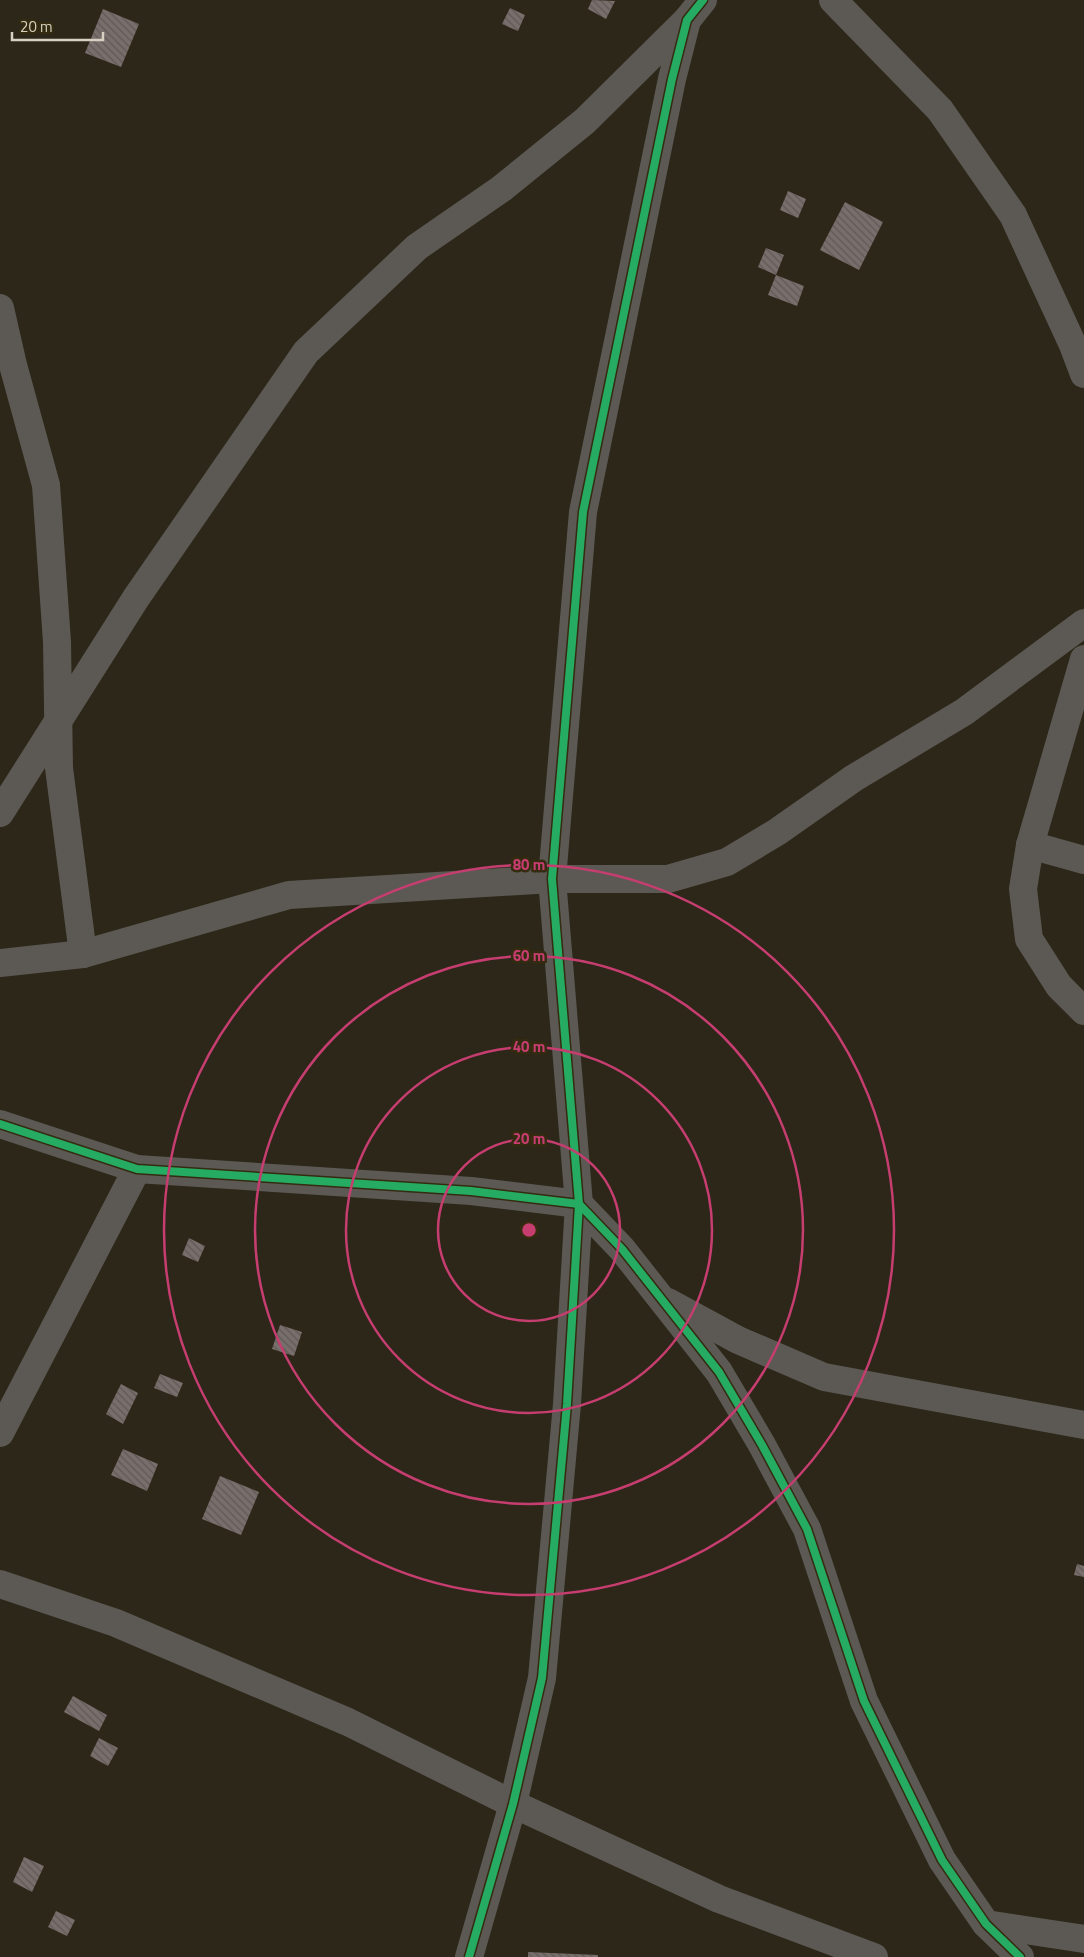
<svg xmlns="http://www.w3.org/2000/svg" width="1084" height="1957" font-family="'Titillium Web',sans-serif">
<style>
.building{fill:url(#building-back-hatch)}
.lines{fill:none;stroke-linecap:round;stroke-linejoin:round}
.minor{stroke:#5c5954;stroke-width:28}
.cycleway-casing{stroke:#342b10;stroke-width:11}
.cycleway{stroke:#26ab63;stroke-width:8}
.ring{fill:none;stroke:#c63d70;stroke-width:2.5}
.centre{fill:#c63d70;stroke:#342b10;stroke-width:2.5}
.ring-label{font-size:15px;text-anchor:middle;font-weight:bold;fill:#c63d70;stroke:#342b10;stroke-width:5;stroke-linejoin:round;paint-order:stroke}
</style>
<defs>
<pattern id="building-back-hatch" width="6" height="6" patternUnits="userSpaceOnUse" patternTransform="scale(1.25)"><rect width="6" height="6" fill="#786e6c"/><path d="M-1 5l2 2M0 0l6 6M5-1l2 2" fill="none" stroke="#5f5956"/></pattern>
</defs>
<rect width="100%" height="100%" fill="#2c2718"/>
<g class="building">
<polygon points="592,0 615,1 606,19 588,9"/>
<polygon points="510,8 525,15 518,31 502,24"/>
<polygon points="103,9 139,24 121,67 85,53"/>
<polygon points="788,191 806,199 798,218 780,210"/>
<polygon points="845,202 883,222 859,270 820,250"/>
<polygon points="766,248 784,255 776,275 758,267"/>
<polygon points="776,275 804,286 797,306 768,295"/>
<polygon points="189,1238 205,1246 198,1262 182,1255"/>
<polygon points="280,1325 302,1332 294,1356 272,1349"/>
<polygon points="160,1374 183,1383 177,1397 154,1388"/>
<polygon points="121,1384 138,1393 123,1424 106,1414"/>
<polygon points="123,1449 158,1464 147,1491 111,1475"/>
<polygon points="220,1476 259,1492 241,1535 202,1519"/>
<polygon points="1077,1564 1084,1566 1084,1577 1074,1575"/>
<polygon points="73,1696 107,1715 99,1731 64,1712"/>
<polygon points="99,1738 118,1748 108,1766 90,1756"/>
<polygon points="24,1857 44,1866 32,1892 13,1882"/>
<polygon points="56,1911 75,1920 67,1936 48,1927"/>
<polygon points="528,1952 598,1955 598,1957 528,1957"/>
</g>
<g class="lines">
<g class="minor">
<polyline points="833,0 940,110 1013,215 1073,345 1084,374"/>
<polyline points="0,308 13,365 46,485 57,642 59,768 83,954"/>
<polyline points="1084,659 1030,845 1023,889 1029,939 1059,986 1084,1011"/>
<polyline points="0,813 136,598 306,352 417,247 501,189 585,121 687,20"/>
<polyline points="1030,845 1084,860"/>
<polyline points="0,963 83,954 289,895 552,879 668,879 727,862 777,832 854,778 964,712 1084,623"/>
<polyline points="0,1124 137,1169 471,1191 579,1204 622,1249 719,1372 762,1445 807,1529 864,1701 942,1860 986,1924 1020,1957"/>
<polyline points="668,1302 738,1340 824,1377 1084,1425"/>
<polyline points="0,1433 137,1169"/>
<polyline points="0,1584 116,1623 348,1722 513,1804 719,1899 874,1957"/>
<polyline points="986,1924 1084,1939"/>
<polyline points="469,1957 513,1804 542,1678 567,1404 579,1204 552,879 583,512 672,79 687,20 703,0"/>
</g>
<defs>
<g id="cycleway">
<polyline points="0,1124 137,1169 471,1191 579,1204 622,1249 719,1372 762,1445 807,1529 864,1701 942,1860 986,1924 1020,1957"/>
<polyline points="469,1957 513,1804 542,1678 567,1404 579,1204 552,879 583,512 672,79 687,20 703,0"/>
</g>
</defs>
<use href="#cycleway" class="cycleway-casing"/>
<use href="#cycleway" class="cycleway"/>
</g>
<g class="ring">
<circle cx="529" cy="1230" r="91"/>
<circle cx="529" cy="1230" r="183"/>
<circle cx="529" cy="1230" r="274"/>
<circle cx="529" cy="1230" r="365"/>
</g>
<circle cx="529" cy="1230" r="8" class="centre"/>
<g class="ring-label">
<text x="529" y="870">80 m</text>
<text x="529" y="961">60 m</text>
<text x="529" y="1052">40 m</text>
<text x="529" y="1144">20 m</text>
</g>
<path d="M12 32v8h91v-8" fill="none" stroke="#d6d1c2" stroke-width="2.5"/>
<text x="20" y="32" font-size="15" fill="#d6d1c2" stroke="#342b10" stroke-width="4" paint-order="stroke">20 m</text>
</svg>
